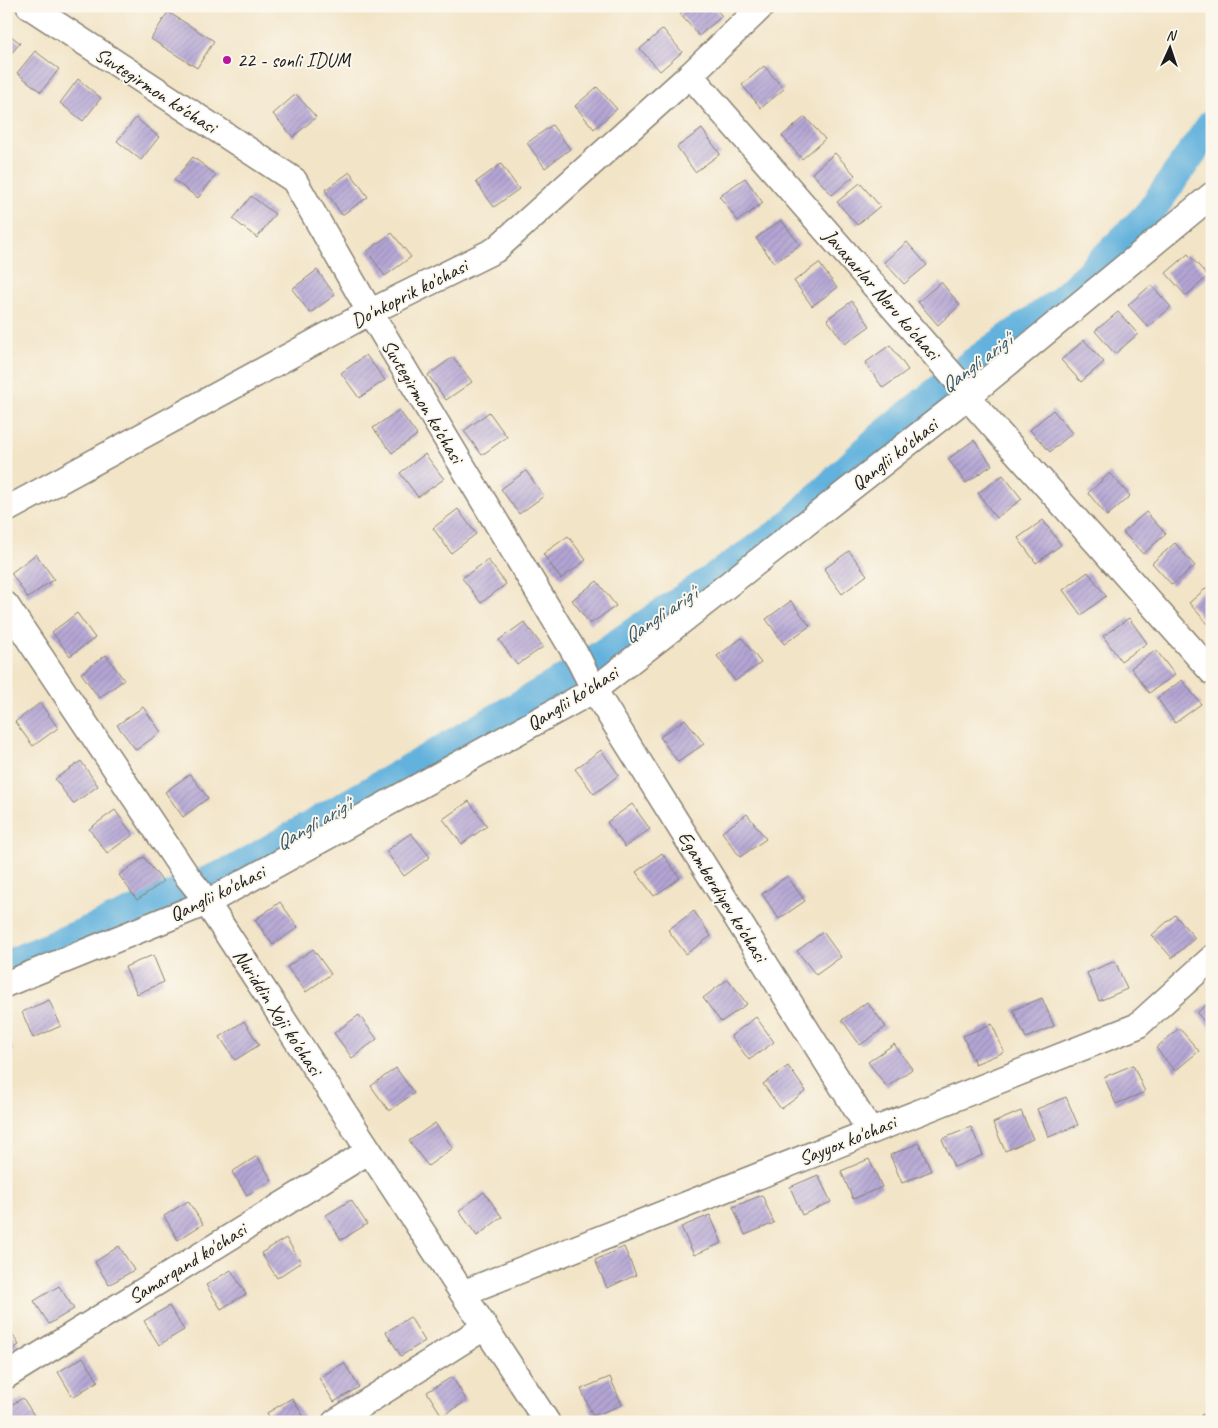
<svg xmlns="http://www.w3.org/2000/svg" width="1218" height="1428" font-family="Caveat,sans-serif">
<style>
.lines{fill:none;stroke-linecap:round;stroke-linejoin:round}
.canal{stroke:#63b2dd;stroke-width:30}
.building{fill:url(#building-hatch)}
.minor-casing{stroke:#878072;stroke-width:28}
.minor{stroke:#fff;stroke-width:25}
.poi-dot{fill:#b5179e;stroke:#fbf7ec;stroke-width:2}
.labels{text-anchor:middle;stroke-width:4;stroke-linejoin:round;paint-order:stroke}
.poi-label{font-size:20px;fill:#1c1c1c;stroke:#fbf7ec;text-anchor:start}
.street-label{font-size:20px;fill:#1c1c1c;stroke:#fbf7ec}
.water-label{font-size:21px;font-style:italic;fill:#385869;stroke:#fbf7ec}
</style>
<defs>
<pattern id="building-hatch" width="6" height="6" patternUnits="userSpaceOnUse" patternTransform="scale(1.25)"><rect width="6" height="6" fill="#b3a5d4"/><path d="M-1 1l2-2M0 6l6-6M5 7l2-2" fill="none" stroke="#998db5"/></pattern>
</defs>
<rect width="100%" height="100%" fill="#fbf7ec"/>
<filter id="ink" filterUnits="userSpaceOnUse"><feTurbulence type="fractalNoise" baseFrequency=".02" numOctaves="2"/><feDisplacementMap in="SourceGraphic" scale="10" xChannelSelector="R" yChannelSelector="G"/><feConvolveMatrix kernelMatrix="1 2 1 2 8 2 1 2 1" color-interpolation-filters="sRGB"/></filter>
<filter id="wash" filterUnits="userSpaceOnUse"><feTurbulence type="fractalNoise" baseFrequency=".0096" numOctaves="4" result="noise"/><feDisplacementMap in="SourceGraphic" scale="20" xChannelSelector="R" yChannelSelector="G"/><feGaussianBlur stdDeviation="1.12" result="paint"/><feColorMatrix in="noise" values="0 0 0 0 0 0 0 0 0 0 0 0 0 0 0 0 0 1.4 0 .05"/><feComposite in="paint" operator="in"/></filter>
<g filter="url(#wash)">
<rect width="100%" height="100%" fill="#f2e4c7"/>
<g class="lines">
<polyline class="canal" points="6,965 236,869 573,674 784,530 875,442 970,365 1061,301 1148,215 1212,124"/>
</g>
<g id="blocks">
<g class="building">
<polygon points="688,6 713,6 722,16 699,36 680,14"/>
<polygon points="168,12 214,41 197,68 151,39"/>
<polygon points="663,29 682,52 660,71 640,49"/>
<polygon points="6,32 20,43 6,60"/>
<polygon points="35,51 59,69 41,92 17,73"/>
<polygon points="764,66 784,89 761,108 742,85"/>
<polygon points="78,79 101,98 83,121 60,103"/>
<polygon points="597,87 617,109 594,129 575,106"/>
<polygon points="296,94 316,117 293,137 273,114"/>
<polygon points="805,117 825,139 802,159 782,136"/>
<polygon points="136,118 159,137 141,160 117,141"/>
<polygon points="552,125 570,149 545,168 527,143"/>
<polygon points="702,129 720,154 695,172 677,147"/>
<polygon points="835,153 855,175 832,195 812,173"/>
<polygon points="193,157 216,175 198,198 174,180"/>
<polygon points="501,164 519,189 494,207 476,182"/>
<polygon points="350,172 368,197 342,215 325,190"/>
<polygon points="745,178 763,203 738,221 719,196"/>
<polygon points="860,183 880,206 857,225 837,202"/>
<polygon points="251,196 275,214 257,238 233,219"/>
<polygon points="781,220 800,245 774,263 756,238"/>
<polygon points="392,233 411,257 385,276 367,251"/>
<polygon points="907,242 927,265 904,284 884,262"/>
<polygon points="1188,254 1208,276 1186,296 1166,273"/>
<polygon points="819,263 837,288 812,306 794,281"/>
<polygon points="317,270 335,295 310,313 292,289"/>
<polygon points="941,282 960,305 938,325 918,302"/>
<polygon points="1151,285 1171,307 1148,327 1128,305"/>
<polygon points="852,301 870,326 845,344 827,319"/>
<polygon points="1118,312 1138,334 1115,354 1095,331"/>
<polygon points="1084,340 1104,362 1081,382 1061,360"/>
<polygon points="890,345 908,370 883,388 865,363"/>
<polygon points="366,355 385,380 359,398 341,373"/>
<polygon points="453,357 472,382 446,400 428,375"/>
<polygon points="399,410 417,435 392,453 373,428"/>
<polygon points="1053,410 1072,433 1050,452 1030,430"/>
<polygon points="489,412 507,437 482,455 464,431"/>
<polygon points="974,440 992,465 966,483 948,459"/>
<polygon points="425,454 444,479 418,497 400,473"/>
<polygon points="526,471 544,496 519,514 501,489"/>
<polygon points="1110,473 1130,496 1107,516 1088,493"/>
<polygon points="1003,475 1022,499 996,518 978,493"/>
<polygon points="458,509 476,534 451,553 433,528"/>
<polygon points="1146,512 1166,534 1143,554 1123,532"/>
<polygon points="1043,520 1061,545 1036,563 1018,538"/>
<polygon points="568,536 586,560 561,579 543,554"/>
<polygon points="1175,543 1195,566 1172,585 1152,563"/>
<polygon points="849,551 867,575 842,594 824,569"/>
<polygon points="36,554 54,579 28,598 11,573"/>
<polygon points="488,560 506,584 481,603 462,578"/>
<polygon points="1088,572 1106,596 1081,615 1063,590"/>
<polygon points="597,581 616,606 590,624 572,600"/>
<polygon points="1212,583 1212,623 1209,625 1189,603"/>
<polygon points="791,601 810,626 784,644 766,619"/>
<polygon points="77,613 95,638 70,656 52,632"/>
<polygon points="1129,618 1147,643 1121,661 1103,636"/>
<polygon points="524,622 543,647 517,665 499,640"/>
<polygon points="742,638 761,663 735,681 717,656"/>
<polygon points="1156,650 1175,675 1149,693 1131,668"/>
<polygon points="106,655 124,680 99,698 81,673"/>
<polygon points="1182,680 1201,704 1175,723 1157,698"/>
<polygon points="40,703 58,728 33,746 15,722"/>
<polygon points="143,707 161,732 136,750 117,725"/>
<polygon points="685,719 704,744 678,762 660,737"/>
<polygon points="601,750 619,775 594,794 575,769"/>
<polygon points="81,761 98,786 73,804 55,779"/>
<polygon points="190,774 208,798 183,817 165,792"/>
<polygon points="469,801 487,826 462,844 443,819"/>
<polygon points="632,804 650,829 625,847 607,822"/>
<polygon points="115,810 133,835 107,853 89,829"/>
<polygon points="747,814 766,839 740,857 722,832"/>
<polygon points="411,833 430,857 404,876 386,851"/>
<polygon points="662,853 680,878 654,896 636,872"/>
<polygon points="144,857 163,882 137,900 119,875"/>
<polygon points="787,876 805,901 779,919 762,894"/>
<polygon points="280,902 298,927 273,945 255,920"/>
<polygon points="694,911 711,936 686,954 668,930"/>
<polygon points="1175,915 1195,938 1172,958 1152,935"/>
<polygon points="823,932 841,957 816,975 797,951"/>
<polygon points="313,949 331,974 306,992 287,967"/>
<polygon points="153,955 164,982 137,994 125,967"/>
<polygon points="1115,961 1127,989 1099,1001 1087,973"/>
<polygon points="728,979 747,1004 721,1022 703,998"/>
<polygon points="1042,998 1054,1026 1026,1038 1013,1010"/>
<polygon points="49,1000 61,1026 33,1038 22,1012"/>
<polygon points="1212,1000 1212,1030 1197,1013"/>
<polygon points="867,1002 886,1027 860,1045 842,1020"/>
<polygon points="359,1015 377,1039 352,1058 334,1033"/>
<polygon points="756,1017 774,1042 749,1060 731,1036"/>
<polygon points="244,1021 259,1045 235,1060 220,1037"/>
<polygon points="992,1024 1004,1052 975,1064 963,1036"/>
<polygon points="1179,1028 1199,1051 1175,1071 1156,1048"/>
<polygon points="6,1035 12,1048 6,1051"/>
<polygon points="894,1044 912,1069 887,1087 868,1062"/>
<polygon points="1133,1065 1145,1092 1116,1104 1104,1077"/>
<polygon points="788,1066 806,1091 781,1109 763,1084"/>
<polygon points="396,1068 414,1093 389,1111 371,1086"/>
<polygon points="1066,1097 1078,1125 1049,1137 1037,1109"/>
<polygon points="1021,1111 1033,1139 1005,1151 993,1123"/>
<polygon points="435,1123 453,1148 428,1166 409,1141"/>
<polygon points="971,1127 983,1155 954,1167 942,1139"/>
<polygon points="919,1143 931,1171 902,1183 890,1155"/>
<polygon points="257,1156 272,1180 247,1195 232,1172"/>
<polygon points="869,1159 882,1187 853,1199 841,1171"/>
<polygon points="818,1175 831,1202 802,1215 790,1187"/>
<polygon points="484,1192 502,1217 477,1236 459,1211"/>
<polygon points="762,1195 774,1223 745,1235 733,1207"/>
<polygon points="351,1200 367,1224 341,1240 326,1215"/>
<polygon points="188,1201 203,1224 178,1240 164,1216"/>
<polygon points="710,1215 722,1243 694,1255 681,1227"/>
<polygon points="286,1238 301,1262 277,1278 261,1253"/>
<polygon points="119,1246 134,1270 109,1285 95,1262"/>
<polygon points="624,1247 636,1275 607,1288 595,1260"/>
<polygon points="231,1270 246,1294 221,1309 206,1285"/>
<polygon points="59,1286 74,1309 49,1324 34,1301"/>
<polygon points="169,1306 184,1330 159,1345 144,1321"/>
<polygon points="410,1317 425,1341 401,1356 386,1332"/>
<polygon points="6,1324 19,1345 6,1353"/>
<polygon points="83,1357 98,1381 73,1397 58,1372"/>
<polygon points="344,1363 359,1387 334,1402 319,1378"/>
<polygon points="452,1377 467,1401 442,1416 427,1392"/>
<polygon points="610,1377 622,1405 593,1416 581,1389"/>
<polygon points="23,1398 38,1422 6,1422 6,1408"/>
<polygon points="292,1398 307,1422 272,1422 267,1413"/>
<polygon points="1212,1412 1212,1422 1203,1422 1201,1415"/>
</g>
</g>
</g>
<g filter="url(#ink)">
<use href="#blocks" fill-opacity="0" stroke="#878072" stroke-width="1"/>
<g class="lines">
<defs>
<g id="minor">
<polyline points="29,6 294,180 370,312 579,660 594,690 870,1131"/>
<polyline points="690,75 960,384 967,397 1212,672"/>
<polyline points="6,510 370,312 495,250 690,75 762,6"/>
<polyline points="6,605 187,876 199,891 547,1422"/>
<polyline points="6,984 206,903 594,690 967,397 1212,195"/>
<polyline points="463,1293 1137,1026 1212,958"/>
<polyline points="6,1376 369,1151"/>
<polyline points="335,1422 485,1327"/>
</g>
</defs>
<use href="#minor" class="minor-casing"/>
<use href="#minor" class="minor"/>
</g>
</g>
<circle class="poi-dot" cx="227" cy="60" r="5"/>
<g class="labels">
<g class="poi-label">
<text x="237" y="67">22 - sonli IDUM</text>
</g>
<g class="street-label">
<text transform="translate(156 90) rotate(33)" y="7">Suvtegirmon ko'chasi</text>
<text transform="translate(409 293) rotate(-27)" y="7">Do'nkoprik ko'chasi</text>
<text transform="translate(882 294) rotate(49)" y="7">Javaxarlar Neru ko'chasi</text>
<text transform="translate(423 401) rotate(59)" y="7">Suvtegirmon ko'chasi</text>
<text transform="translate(894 454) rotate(-38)" y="7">Qanglii ko'chasi</text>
<text transform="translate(572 698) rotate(-32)" y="7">Qanglii ko'chasi</text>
<text transform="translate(217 893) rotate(-26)" y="7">Qanglii ko'chasi</text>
<text transform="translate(723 896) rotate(58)" y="7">Egamberdiyev ko'chasi</text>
<text transform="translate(278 1012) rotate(57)" y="7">Nuriddin Xoji ko'chasi</text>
<text transform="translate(847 1140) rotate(-22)" y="7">Sayyox ko'chasi</text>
<text transform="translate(187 1263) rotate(-32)" y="7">Samarqand ko'chasi</text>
</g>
<g class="water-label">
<text transform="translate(976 363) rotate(-37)" y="7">Qangli arig'i</text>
<text transform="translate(660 615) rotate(-34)" y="7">Qangli arig'i</text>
<text transform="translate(313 824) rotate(-30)" y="7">Qangli arig'i</text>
</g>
</g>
<rect width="1218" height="1428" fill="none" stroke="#fbf7ec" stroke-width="25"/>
<g transform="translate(1170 48) rotate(3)" stroke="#fbf7ec" stroke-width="4" paint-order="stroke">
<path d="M0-4L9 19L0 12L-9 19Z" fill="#1c1c1c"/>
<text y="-8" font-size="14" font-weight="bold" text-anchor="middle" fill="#1c1c1c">N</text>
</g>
</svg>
